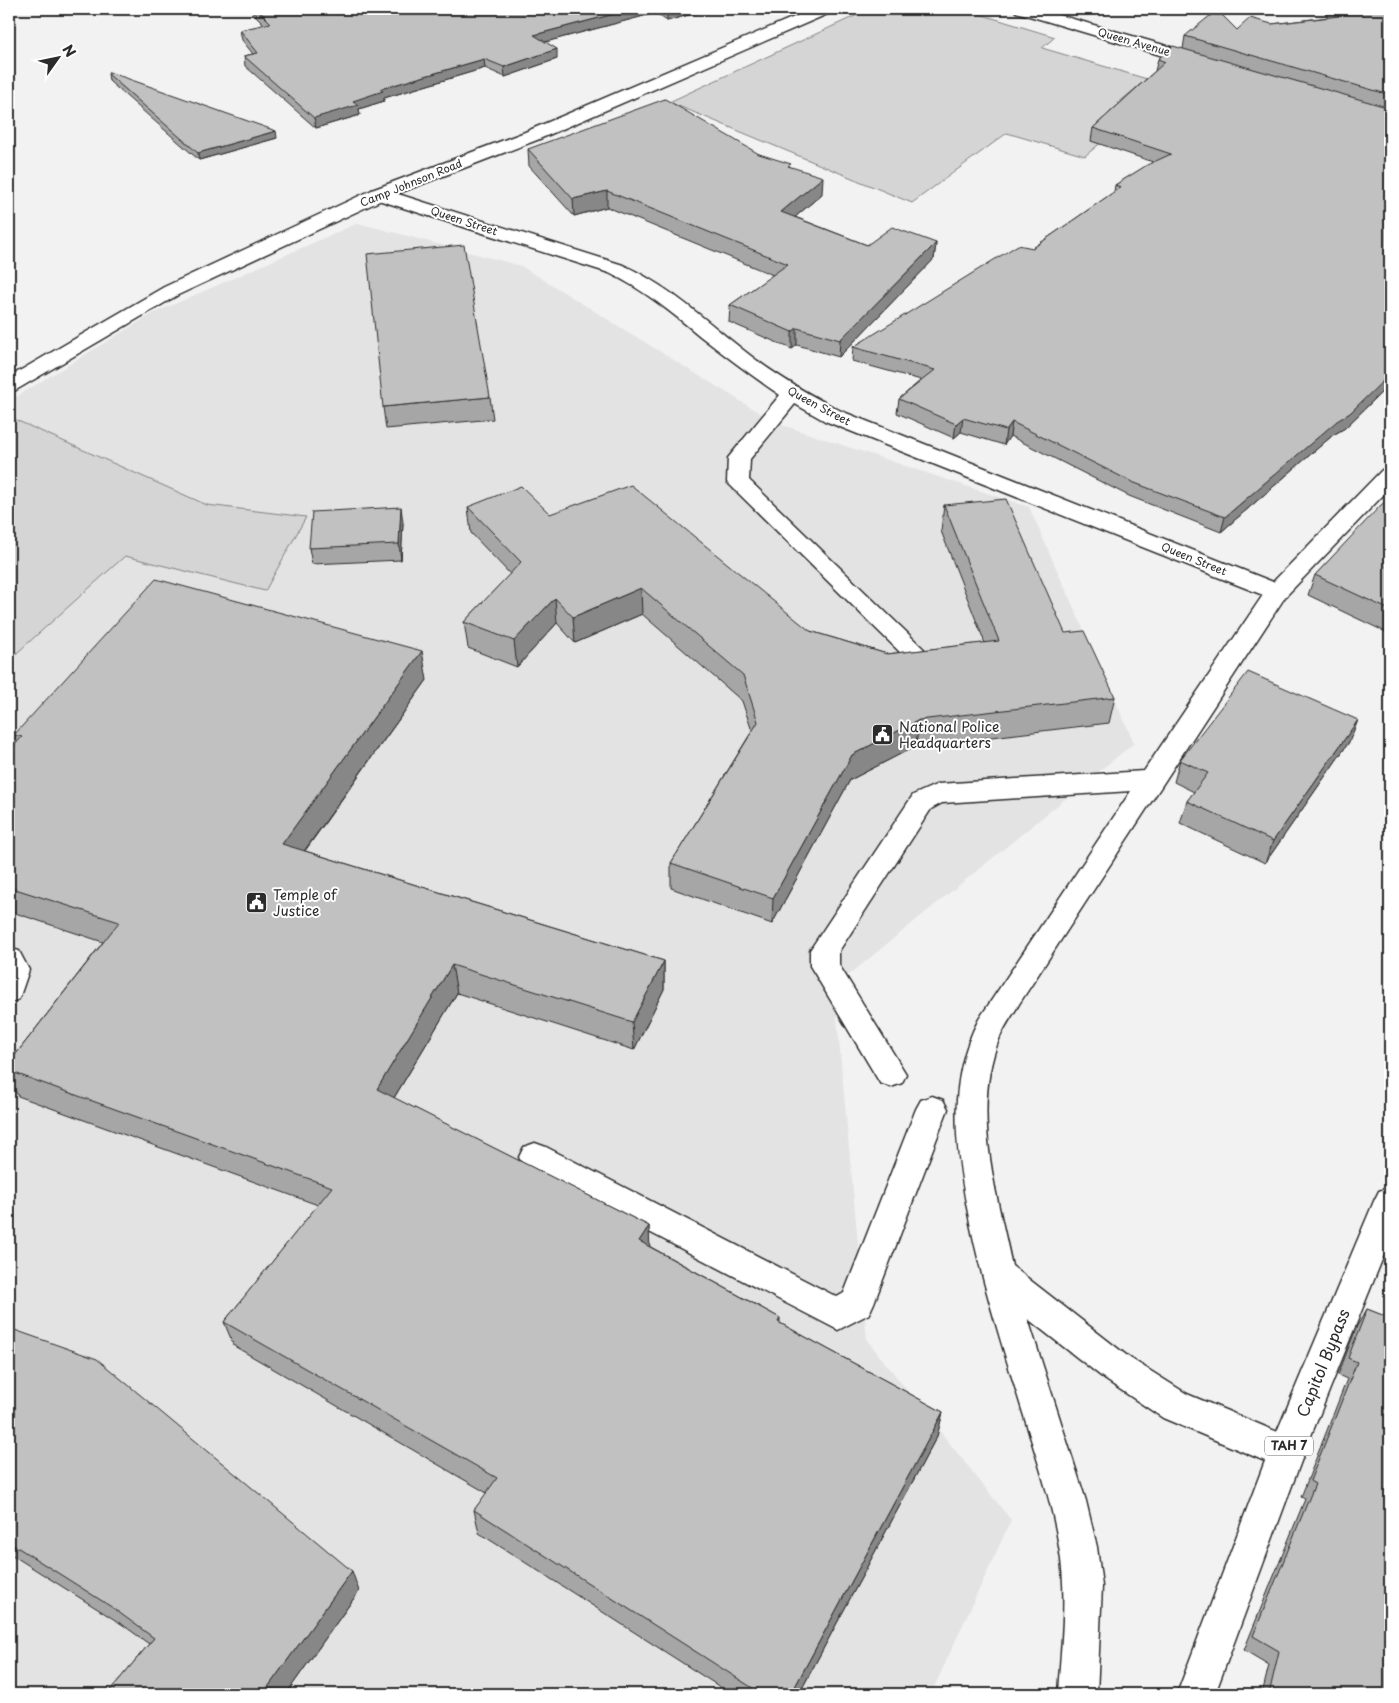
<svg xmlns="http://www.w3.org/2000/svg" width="1399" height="1703" font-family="'Playpen Sans',sans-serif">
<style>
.built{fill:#e3e3e3}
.green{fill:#d5d5d5;stroke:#808080}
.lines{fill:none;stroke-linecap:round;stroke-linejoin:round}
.minor-casing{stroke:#2b2b2b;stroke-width:3}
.major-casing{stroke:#2b2b2b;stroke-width:3}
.highway-casing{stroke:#2b2b2b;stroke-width:3}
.minor{fill:#fff;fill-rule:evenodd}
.major{fill:#fff;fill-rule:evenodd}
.highway{fill:#fff;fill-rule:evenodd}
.wall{fill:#a6a6a6;stroke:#2b2b2b}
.shaded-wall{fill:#878787;stroke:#2b2b2b}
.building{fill:#c1c1c1;stroke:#2b2b2b}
.labels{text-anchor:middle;stroke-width:4;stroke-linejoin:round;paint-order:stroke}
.far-street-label{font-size:11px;fill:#2b2b2b;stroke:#fff}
.shield{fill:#fff;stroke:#6b6b6b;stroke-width:1}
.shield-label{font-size:12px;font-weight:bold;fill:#2b2b2b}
.poi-label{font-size:14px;fill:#2b2b2b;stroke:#fff;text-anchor:start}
.near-street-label{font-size:16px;fill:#2b2b2b;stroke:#fff}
</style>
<rect width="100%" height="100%" fill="#f2f2f2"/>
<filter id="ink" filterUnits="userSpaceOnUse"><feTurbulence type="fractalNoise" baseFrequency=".02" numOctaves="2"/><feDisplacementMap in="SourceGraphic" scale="10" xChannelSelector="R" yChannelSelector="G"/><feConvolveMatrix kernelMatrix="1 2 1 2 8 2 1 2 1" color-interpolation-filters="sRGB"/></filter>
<g filter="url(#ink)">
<polygon class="built" points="358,223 521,266 776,423 1029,507 1134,743 834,987 867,1340 1011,1520 931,1694 9,1694 9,401 152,314"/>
<g class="green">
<polygon points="870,9 963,9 1055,37 1042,48 1147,79 1118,103 1140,110 1085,156 1007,133 912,203 669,102"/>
<polygon points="9,417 207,505 306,517 265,591 125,556 9,660"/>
</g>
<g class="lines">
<defs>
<g id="minor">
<polygon points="1014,9 1038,9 1209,58 1211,62 1209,66 1197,66 1016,12"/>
<path d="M 379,188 L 623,265 C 674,288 714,329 759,362 C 785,381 812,396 841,411 L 1273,582 L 1382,470 L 1390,468 L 1390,488 L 1285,597 L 1019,1004 C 1013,1015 1005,1025 1000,1037 C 970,1109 997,1194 1012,1266 L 1130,1358 L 1187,1394 L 1299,1441 L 1304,1453 L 1299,1465 L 1286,1470 L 1163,1418 L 1106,1380 L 1028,1319 L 1086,1501 L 1097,1547 L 1102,1586 L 1097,1694 L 1058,1694 C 1061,1645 1068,1595 1059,1547 C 1053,1506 1039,1466 1027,1426 C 1005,1354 981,1282 967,1208 C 955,1144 947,1079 979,1019 L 1131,791 L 942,803 L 931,809 L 839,951 L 839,965 L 906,1074 L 902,1083 L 891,1087 L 880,1083 L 815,974 L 810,966 L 810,950 L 913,795 L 938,784 L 1144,771 L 1263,595 L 825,421 L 795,404 L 750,459 L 749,480 L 930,655 L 927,661 L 918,663 L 909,661 L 727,482 L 728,458 L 780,395 C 752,376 726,356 700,336 C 671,312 643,289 609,273 L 372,198 L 370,194 L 372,190 Z"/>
<polygon points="9,948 19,951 29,970 19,999 9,1003"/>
<polygon points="932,1096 943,1100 948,1109 874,1303 869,1314 838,1330 524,1167 519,1157 524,1147 535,1143 546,1147 837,1297 844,1293 916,1109 921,1100"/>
</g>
<polygon id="major" points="813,9 834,9 832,12 537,140 386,198 178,295 16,390 9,392 9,377 164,287 372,190 525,132"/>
<polygon id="highway" points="1390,1187 1390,1240 1304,1453 1215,1694 1177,1694 1268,1453 1374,1201 1379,1191"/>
</defs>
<use href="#minor" class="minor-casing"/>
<use href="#major" class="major-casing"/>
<use href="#highway" class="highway-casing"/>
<use href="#minor" class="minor"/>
<use href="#major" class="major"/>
<use href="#highway" class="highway"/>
</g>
<g class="wall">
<polygon points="249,9 710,9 667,21 655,13 545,42 557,59 505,77 485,68 384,98 384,101 359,109 360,115 316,128 245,66 244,56 253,54 242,40 240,30 265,25"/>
<polygon points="1322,9 1390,9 1390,384 1345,428 1333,435 1221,532 1129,496 1010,436 1004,445 961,432 954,438 897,413 899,399 921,380 852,361 853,347 1033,248 1114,192 1115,185 1153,162 1091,141 1093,128 1155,71 1158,59 1183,49 1185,36 1237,30 1272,24 1328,17"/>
<polygon points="108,74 277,138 199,160 109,81"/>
<polygon points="528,149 759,154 791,167 822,194 795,217 867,245 936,243 934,259 839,357 797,345 792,349 729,322 730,305 773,275 607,207 574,216 529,166"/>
<polygon points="490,397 493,419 386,429 383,407"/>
<polygon points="1390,498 1390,634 1308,595 1315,575"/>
<polygon points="944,505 1065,633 1115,697 1109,723 916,746 850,780 772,924 671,888 671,863 752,731 742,701 642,614 575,643 557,623 517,667 468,648 464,622 510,574 471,533 468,507 550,514 810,631 887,654 985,643 941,531"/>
<polygon points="403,523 401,560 312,564 309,548"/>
<polygon points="427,680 305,851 664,961 664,989 634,1050 457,993 394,1098 649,1226 649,1246 780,1318 780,1323 943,1412 937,1436 799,1694 731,1694 479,1533 474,1510 487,1493 234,1346 224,1322 318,1205 18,1096 9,1079 9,1063 103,942 9,911 9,751 17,742 14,735"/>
<polygon points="1358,720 1349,742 1265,863 1180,823 1187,801 1194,792 1174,782 1180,760"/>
<polygon points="1390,1245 1390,1694 1262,1694 1269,1665 1244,1650 1305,1499 1301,1497 1347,1379 1338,1375 1357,1326 1367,1309 1387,1317 1389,1247"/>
<polygon points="9,1328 359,1591 286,1694 107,1694 149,1644 123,1625 9,1553"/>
</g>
<g class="shaded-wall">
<polygon points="633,9 655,9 655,13 534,45 534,35"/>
<polygon points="676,9 710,9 667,21 667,11"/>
<polygon points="557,49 557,59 505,77 504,67"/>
<polygon points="484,59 485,68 384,98 384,101 359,109 360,115 316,128 314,118 380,89"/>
<polygon points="276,131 277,138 199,160 198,153"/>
<polygon points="823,177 822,194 781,229 781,212"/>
<polygon points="607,191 607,207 574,216 573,199"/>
<polygon points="936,243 934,259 839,357 840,340"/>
<polygon points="797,328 797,345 792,349 792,332"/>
<polygon points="1390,374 1390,384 1345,428 1333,435 1221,532 1225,517"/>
<polygon points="963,418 961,432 954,438 956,424"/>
<polygon points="1012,422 1010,436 1004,445 1006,430"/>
<polygon points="401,507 403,523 401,560 399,544"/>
<polygon points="641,588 642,614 575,643 573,617"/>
<polygon points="555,598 557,623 517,667 514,641"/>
<polygon points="422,651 427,680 289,872 282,844"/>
<polygon points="919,720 916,746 850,780 772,924 773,898 852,755"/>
<polygon points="1358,720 1349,742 1265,863 1273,841"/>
<polygon points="664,961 664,989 634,1050 632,1022"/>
<polygon points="452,965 457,993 383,1116 377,1089"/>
<polygon points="649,1226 650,1252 639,1241"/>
<polygon points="943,1412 937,1436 799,1694 791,1694"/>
<polygon points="352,1571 359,1591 286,1694 263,1694"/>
</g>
<g class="building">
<polygon points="257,9 633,9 534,35 557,49 504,67 484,59 380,89 383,91 353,101 358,105 314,118 244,56 258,53 240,30 271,23"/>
<polygon points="663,9 676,9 667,11"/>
<polygon points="1334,9 1390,9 1390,95 1185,36 1217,10 1237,30 1250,18 1272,24 1339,16"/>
<polygon points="1173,46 1390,108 1390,374 1350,413 1337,421 1225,517 1132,482 1012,422 1006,430 963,418 956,424 899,399 935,370 853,347 1018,245 1033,248 1121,187 1115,185 1147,165 1171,154 1093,128 1165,62 1158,59"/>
<polygon points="109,72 276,131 198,153 108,74"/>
<polygon points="665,99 759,154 791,164 788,166 823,177 781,212 867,245 892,227 936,243 840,340 797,328 792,332 730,305 788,264 607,191 573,199 528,149"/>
<polygon points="464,245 490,397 383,407 367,254"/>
<polygon points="631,485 810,631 887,654 999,641 944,505 1006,499 1065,633 1084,631 1115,697 919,720 852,755 773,898 671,863 758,722 743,675 641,588 573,617 555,598 514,641 464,622 521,562 468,507 521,486 550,514"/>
<polygon points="1390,498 1390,610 1315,575 1381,505"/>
<polygon points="401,507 399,544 309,548 312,512"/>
<polygon points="156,579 422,651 282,844 664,961 632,1022 452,965 377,1089 649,1226 639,1241 780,1318 778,1322 943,1412 791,1694 762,1694 474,1510 497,1478 224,1322 332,1187 9,1071 9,1063 119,922 9,887 9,751 22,737 14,735"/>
<polygon points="1248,672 1358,720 1273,841 1187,801 1208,773 1180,760"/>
<polygon points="1367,1309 1390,1318 1390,1694 1269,1694 1279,1651 1253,1636 1315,1484 1310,1481 1357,1362 1348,1358"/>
<polygon points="9,1328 97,1359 352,1571 263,1694 107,1694 154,1638 110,1606 9,1542"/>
</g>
</g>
<defs>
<symbol id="civic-square" viewBox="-11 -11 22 22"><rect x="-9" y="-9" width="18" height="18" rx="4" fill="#2b2b2b" stroke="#fff"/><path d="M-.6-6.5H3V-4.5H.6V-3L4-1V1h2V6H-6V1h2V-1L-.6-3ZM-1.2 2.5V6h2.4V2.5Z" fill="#fff"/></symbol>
</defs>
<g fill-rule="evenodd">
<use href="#civic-square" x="870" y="722" width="25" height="25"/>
<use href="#civic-square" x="244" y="890" width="25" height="25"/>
</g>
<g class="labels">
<g class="far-street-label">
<text transform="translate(1134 42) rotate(16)" y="4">Queen Avenue</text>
<text transform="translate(411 183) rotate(-22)" y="4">Camp Johnson Road</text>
<text transform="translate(464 221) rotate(18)" y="4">Queen Street</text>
<text transform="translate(819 406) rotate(28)" y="4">Queen Street</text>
<text transform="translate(1194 559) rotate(22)" y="4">Queen Street</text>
</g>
<rect class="shield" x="1265" y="1436.5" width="48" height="19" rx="4"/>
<g class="shield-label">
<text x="1289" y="1450">TAH 7</text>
</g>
<g class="poi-label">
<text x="899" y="732">National Police<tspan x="899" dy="16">Headquarters</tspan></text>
<text x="273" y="900">Temple of<tspan x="273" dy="16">Justice</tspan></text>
</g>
<g class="near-street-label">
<text transform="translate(1323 1363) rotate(-68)" y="6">Capitol Bypass</text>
</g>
</g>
<rect width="1399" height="1703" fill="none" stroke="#fff" stroke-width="30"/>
<rect x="15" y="15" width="1369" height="1673" fill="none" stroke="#2b2b2b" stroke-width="2" filter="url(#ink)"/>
<g transform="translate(58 58) rotate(57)" stroke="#ffffff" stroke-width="4" paint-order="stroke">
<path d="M0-4L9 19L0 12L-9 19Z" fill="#2b2b2b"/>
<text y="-8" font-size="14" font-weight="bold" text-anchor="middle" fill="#2b2b2b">N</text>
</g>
</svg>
